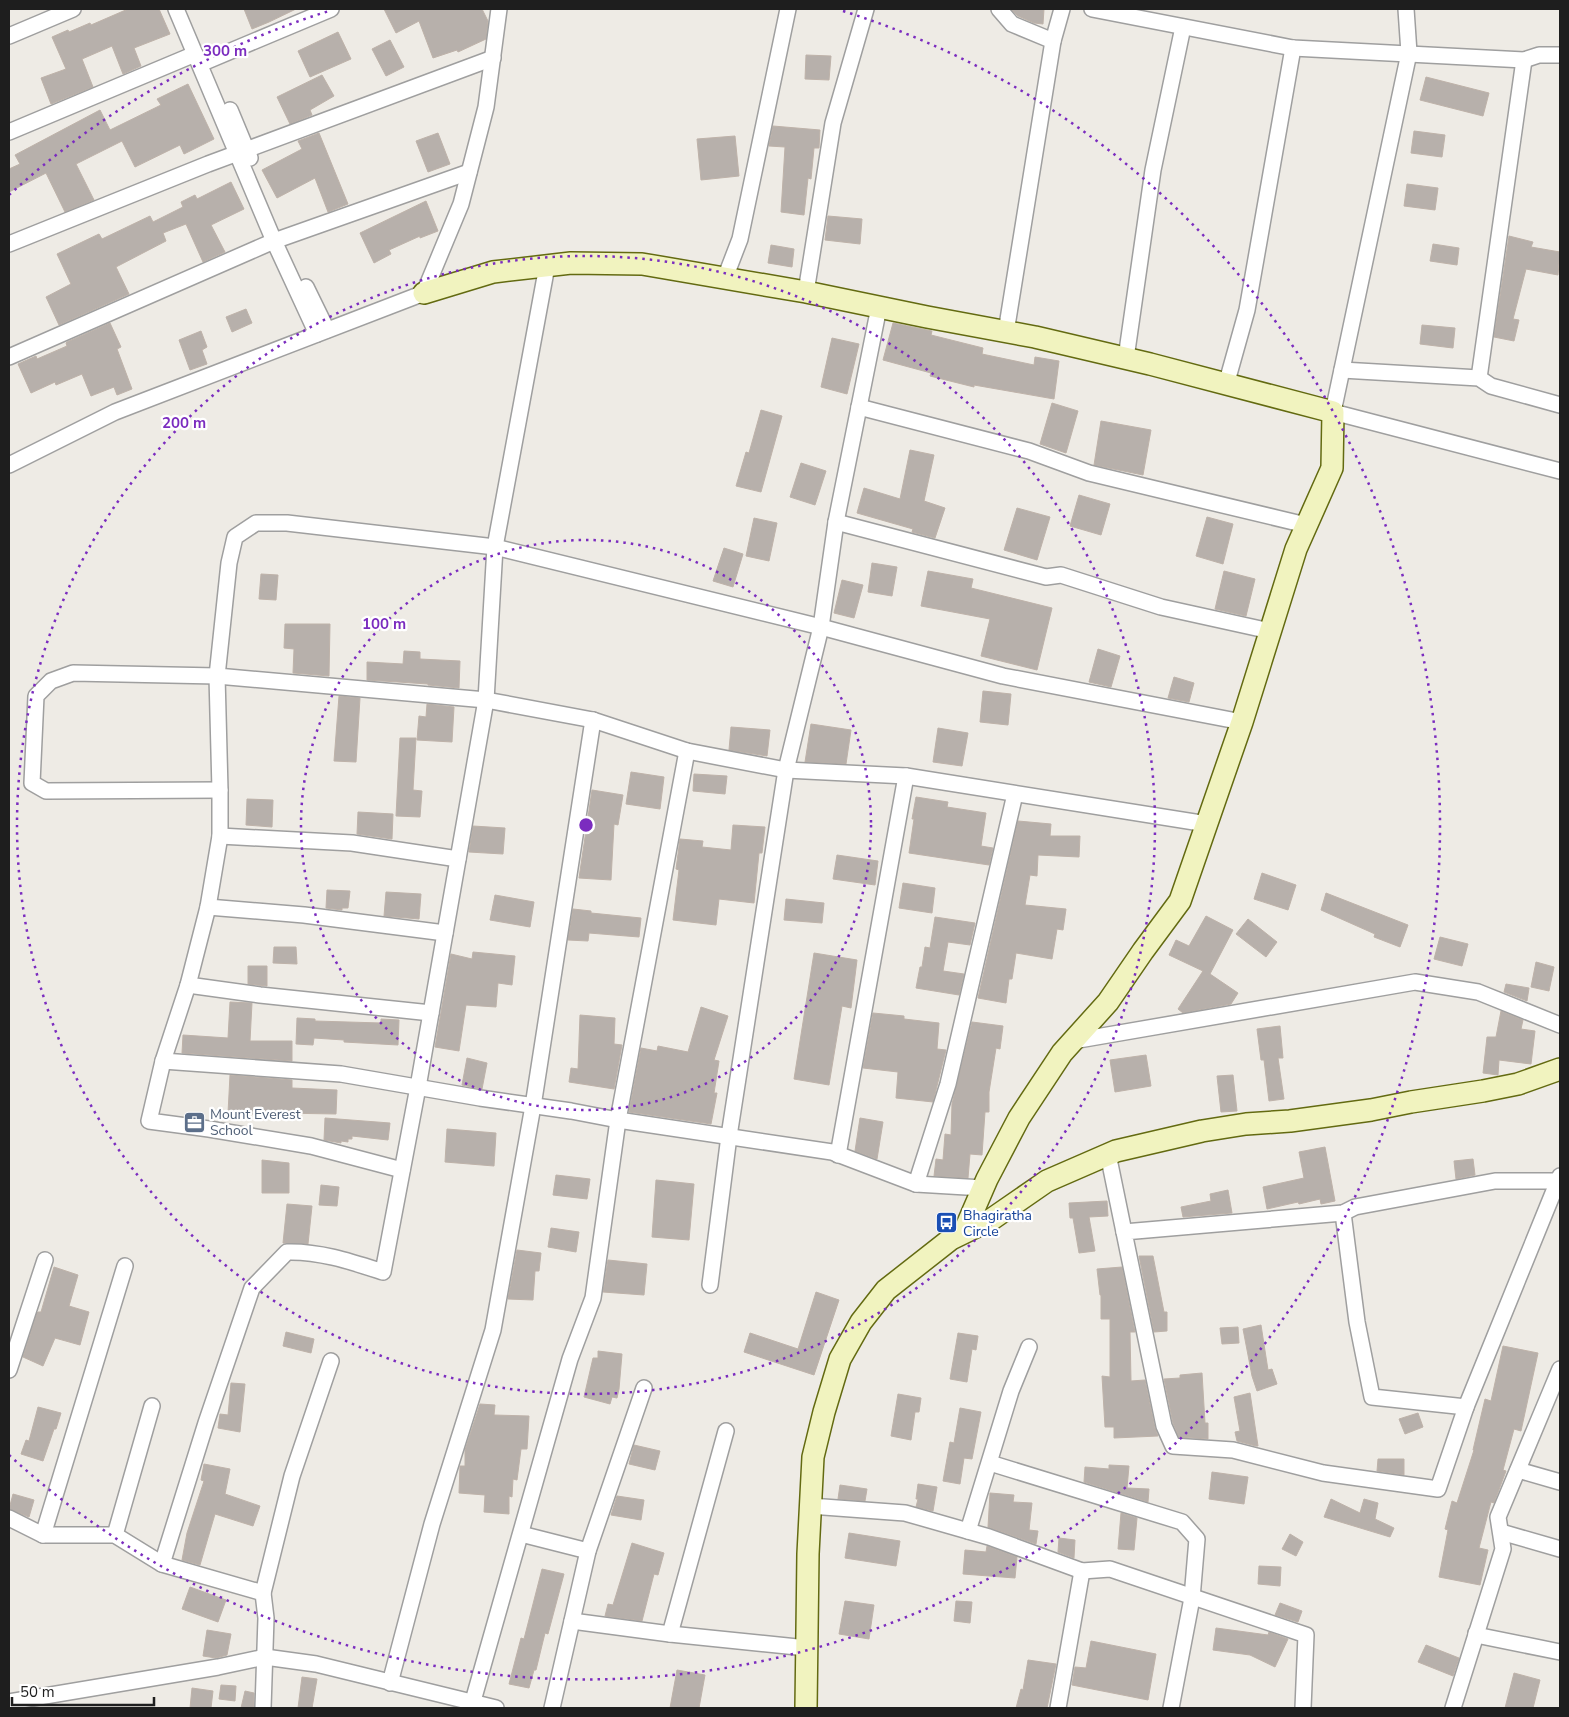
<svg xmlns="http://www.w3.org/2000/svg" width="1569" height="1717" font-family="'Nunito Sans',sans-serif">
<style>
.building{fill:#b7b0ab;stroke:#beb2a9}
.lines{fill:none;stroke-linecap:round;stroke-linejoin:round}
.street-casing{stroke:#9f9f9f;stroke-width:18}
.secondary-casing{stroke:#636a11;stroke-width:24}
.street{stroke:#fff;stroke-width:15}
.secondary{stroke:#f1f3bf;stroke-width:21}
.ring{fill:none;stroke:#7b2cbf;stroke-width:2.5;stroke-dasharray:2.5 5}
.labels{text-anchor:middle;stroke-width:4.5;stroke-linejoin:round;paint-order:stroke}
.service-label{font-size:14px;fill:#4e5e75;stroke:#fff;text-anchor:start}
.transit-label{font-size:14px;fill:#164399;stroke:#fff;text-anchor:start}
.centre{fill:#7b2cbf;stroke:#fff;stroke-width:2.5}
.ring-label{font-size:15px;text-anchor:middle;font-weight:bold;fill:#7b2cbf;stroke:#fff;stroke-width:4.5;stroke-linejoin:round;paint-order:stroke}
</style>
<rect width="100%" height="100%" fill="#eeebe5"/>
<g class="building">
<polygon points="128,9 159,9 170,34 134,48 141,66 123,74 112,46 82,59 93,87 51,104 41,78 66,69 52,37 68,30 69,32 90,23 91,25"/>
<polygon points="244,9 296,9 269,22 252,29"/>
<polygon points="384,9 482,9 488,21 486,39 458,52 457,50 433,58 419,21 396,33"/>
<polygon points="1011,9 1044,9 1043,24 1034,23 1018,16"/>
<polygon points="338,32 351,59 310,77 298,51"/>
<polygon points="390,40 404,67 386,76 372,49"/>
<polygon points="806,55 831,56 829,80 805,79"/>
<polygon points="322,75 334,96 310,110 312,115 290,124 277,97"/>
<polygon points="1426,77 1489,93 1483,116 1420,100"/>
<polygon points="188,84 214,139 184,154 180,145 135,167 122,141 76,164 94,200 65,212 46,173 9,192 9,169 20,164 15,155 100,110 110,130 161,105 157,99"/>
<polygon points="773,126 820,130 819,148 814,148 811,179 808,178 804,215 781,212 785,147 769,146"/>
<polygon points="1414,131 1445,135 1442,157 1411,153"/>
<polygon points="319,133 348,204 328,212 315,178 277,198 262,170 302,149 298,141"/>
<polygon points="438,133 450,164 428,172 416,141"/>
<polygon points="735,136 739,176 701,180 697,139"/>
<polygon points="231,182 244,209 211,225 225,252 203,262 186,224 163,233 166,241 116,267 129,294 59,325 46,297 71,284 57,254 99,234 102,239 150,216 153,222 183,207 181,202 195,195 197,199"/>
<polygon points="1407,184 1438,188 1435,210 1404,206"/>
<polygon points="426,201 438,231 420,238 420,236 389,250 391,254 374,263 360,233"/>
<polygon points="828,216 862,219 860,244 825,240"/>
<polygon points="1509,236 1533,242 1531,247 1560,252 1558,275 1526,269 1513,319 1519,320 1514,341 1494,337"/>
<polygon points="1433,244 1459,248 1457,265 1430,261"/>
<polygon points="771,245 794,249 792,267 768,263"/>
<polygon points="246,309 252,323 232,332 226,317"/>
<polygon points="110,323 121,347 117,349 132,389 117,395 114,387 91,396 82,374 56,385 55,382 31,393 18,364 36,356 37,359 67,346 66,343 67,342"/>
<polygon points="893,323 932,331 931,335 983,348 982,354 1034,365 1035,357 1059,361 1054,399 974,385 974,387 930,376 931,373 883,360"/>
<polygon points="1422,325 1455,328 1453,348 1420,344"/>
<polygon points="201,331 207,347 202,350 207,364 190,370 179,340"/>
<polygon points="832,338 859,344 847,394 821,387"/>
<polygon points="1052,403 1078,411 1066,453 1040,444"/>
<polygon points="761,410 782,416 761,492 736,486 746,452 749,453"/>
<polygon points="1101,421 1151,430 1143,475 1094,465"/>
<polygon points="910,450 934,455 924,501 945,508 935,538 912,532 913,529 857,513 864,488 900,499"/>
<polygon points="801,463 826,471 815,505 790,497"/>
<polygon points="1079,495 1110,504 1101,535 1070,526"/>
<polygon points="1017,508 1050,517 1037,560 1004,550"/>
<polygon points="1207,517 1233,524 1223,564 1196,556"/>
<polygon points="754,518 777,523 769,561 746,556"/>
<polygon points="724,548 743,554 733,587 713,581"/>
<polygon points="872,563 897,567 892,596 868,592"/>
<polygon points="928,571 973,579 971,588 1052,608 1037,670 981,656 990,619 921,606"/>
<polygon points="1224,571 1255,579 1246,616 1215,609"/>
<polygon points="261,574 278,575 276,600 259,599"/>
<polygon points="842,580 863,585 854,618 834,613"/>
<polygon points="285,624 330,624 329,676 293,673 294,649 284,648"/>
<polygon points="1098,649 1120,656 1111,687 1089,682"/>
<polygon points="404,651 420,652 420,659 460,661 459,688 428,685 428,684 367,680 367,662 403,664"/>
<polygon points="1174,677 1194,683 1189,702 1168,698"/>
<polygon points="983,691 1011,694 1008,725 980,722"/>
<polygon points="339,696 360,698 356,762 334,761"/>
<polygon points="427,704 454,707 452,742 417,740 419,716 426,717"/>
<polygon points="811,724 851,730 846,764 805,762"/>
<polygon points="731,727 770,730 767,756 729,750"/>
<polygon points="938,728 968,733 962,766 933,762"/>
<polygon points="400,738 416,738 413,790 422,791 420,817 396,816"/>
<polygon points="631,772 664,777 660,809 626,804"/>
<polygon points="694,774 727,776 725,794 693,791"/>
<polygon points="592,790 623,795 618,825 614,824 611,880 579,878"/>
<polygon points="916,797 948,802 947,807 986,813 981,846 993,848 989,865 909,853 914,819 912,819"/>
<polygon points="247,799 273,800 272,827 246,825"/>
<polygon points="358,812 393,814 392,839 357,834"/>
<polygon points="1018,821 1051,824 1050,836 1080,836 1079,857 1038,855 1037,876 1030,875 1025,905 1066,909 1063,930 1057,929 1052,959 1016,953 1012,979 1009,979 1006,1003 978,998"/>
<polygon points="733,825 765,827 762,853 759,853 754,903 719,899 716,925 673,920 679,870 676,869 680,839 703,841 702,847 731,850"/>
<polygon points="473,826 505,828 503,854 469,852"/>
<polygon points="837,855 878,861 875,885 833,879"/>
<polygon points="1262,873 1296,885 1288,910 1254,899"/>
<polygon points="903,883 935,888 932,913 899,908"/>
<polygon points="327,890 350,891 348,908 342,908 342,910 326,908"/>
<polygon points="386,892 421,894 419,919 384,916"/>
<polygon points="1326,893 1408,925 1400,947 1374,937 1375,934 1321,910"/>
<polygon points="495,895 534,902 530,927 490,920"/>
<polygon points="786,899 824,903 822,923 784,920"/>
<polygon points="573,909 591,911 591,913 641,918 639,937 589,933 588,941 568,940"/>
<polygon points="1206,916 1233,930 1210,974 1238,993 1231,1004 1183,1013 1178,1009 1203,971 1169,955 1176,940 1189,946"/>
<polygon points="935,917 975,923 970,945 948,942 943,971 964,974 959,995 916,988 920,967 922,967 925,947 930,948"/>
<polygon points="1248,919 1277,942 1266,957 1236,934"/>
<polygon points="1440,937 1468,944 1462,966 1434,959"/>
<polygon points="274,947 296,947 297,964 273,963"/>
<polygon points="473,952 515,956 512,985 498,983 496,1007 466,1005 459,1051 435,1047 451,954 472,959"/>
<polygon points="814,953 857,960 851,1008 842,1006 829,1085 794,1079"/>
<polygon points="1536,962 1554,967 1549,991 1531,987"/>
<polygon points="248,966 267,966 267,986 248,984"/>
<polygon points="1506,984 1529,988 1527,1001 1504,992"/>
<polygon points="230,1002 252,1003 250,1041 292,1041 292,1061 182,1053 183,1035 228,1038"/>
<polygon points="701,1007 728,1016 714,1060 719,1061 714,1093 717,1093 711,1124 629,1112 641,1048 657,1051 658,1046 688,1052"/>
<polygon points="1501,1011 1523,1020 1521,1029 1535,1031 1531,1064 1499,1060 1498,1075 1483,1073 1487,1037 1496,1037"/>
<polygon points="873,1013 904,1016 904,1019 939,1023 937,1049 946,1050 933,1102 896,1098 898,1072 863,1068"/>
<polygon points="580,1015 615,1018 614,1044 622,1045 614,1089 569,1082 571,1068 578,1069"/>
<polygon points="297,1018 315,1019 315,1021 381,1023 381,1019 399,1020 398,1045 344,1042 344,1040 314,1038 313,1045 296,1044"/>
<polygon points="972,1022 1003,1026 1000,1049 996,1048 989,1092 989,1112 985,1112 982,1155 970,1154 968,1178 934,1176 936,1159 943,1160 945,1134 951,1135 952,1104"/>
<polygon points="1280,1026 1283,1058 1278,1058 1284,1099 1269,1101 1264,1060 1261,1060 1257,1029"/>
<polygon points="1146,1055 1151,1086 1115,1092 1110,1060"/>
<polygon points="467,1058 487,1063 482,1089 462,1085"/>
<polygon points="230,1075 292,1080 292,1088 337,1090 336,1114 279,1113 279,1115 228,1113"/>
<polygon points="1233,1075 1237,1111 1221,1112 1217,1076"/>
<polygon points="325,1118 390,1123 388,1140 352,1136 352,1139 348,1139 348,1142 341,1141 341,1143 324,1140"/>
<polygon points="860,1118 883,1122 877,1159 855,1151"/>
<polygon points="447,1129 496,1133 494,1166 445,1162"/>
<polygon points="1325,1147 1335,1201 1321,1204 1320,1199 1299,1204 1298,1202 1267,1209 1263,1187 1304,1178 1299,1152"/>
<polygon points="1473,1159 1475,1175 1456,1179 1454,1161"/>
<polygon points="262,1160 289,1163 289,1193 262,1193"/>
<polygon points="556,1175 590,1179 587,1199 553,1195"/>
<polygon points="656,1180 694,1184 689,1240 652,1237"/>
<polygon points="321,1185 339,1187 337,1206 319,1205"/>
<polygon points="1228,1190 1232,1213 1183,1217 1181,1207 1211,1201 1210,1194"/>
<polygon points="1107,1201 1108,1216 1089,1217 1095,1251 1079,1253 1073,1218 1070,1218 1069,1203"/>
<polygon points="287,1204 312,1206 308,1244 283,1243"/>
<polygon points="551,1228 579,1232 576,1252 548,1247"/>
<polygon points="517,1250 541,1253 539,1271 535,1271 533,1300 508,1299"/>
<polygon points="1139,1256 1153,1256 1164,1312 1167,1312 1167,1331 1154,1332"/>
<polygon points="608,1260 647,1264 644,1295 603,1292"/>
<polygon points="54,1267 78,1275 69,1306 89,1312 80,1345 55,1338 43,1366 23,1357 37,1313 38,1312 41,1312"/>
<polygon points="1122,1267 1135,1332 1130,1332 1131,1381 1145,1380 1155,1428 1158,1436 1114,1438 1114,1427 1105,1427 1102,1376 1110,1377 1110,1319 1101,1319 1101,1295 1100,1295 1097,1269"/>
<polygon points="816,1292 839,1300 814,1375 744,1352 750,1333 798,1349"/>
<polygon points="1261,1325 1268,1370 1272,1369 1277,1384 1257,1391 1252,1376 1243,1329"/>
<polygon points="1238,1327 1239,1343 1222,1344 1220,1328"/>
<polygon points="286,1332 314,1339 311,1353 283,1346"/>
<polygon points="958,1333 978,1336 976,1350 972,1349 967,1382 950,1379"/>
<polygon points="1503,1346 1538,1353 1521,1431 1514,1429 1503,1470 1506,1471 1494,1503 1491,1502 1479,1548 1488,1550 1480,1585 1439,1577 1448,1530 1445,1529 1452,1501 1457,1503 1474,1450 1473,1450 1485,1399 1491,1401"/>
<polygon points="598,1351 622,1354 619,1389 617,1398 612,1397 610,1404 584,1397 593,1358 598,1358"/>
<polygon points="1202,1373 1205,1423 1208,1423 1208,1439 1179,1437 1173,1423 1164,1379 1180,1378 1180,1375"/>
<polygon points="231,1383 245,1384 240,1432 218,1428 220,1414 228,1415"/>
<polygon points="1250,1393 1258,1446 1256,1446 1237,1441 1235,1432 1240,1431 1234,1397"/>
<polygon points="898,1394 921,1398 919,1412 915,1412 911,1440 891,1436"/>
<polygon points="480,1404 495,1405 494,1415 529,1416 527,1449 521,1449 517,1480 513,1479 512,1497 509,1496 509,1514 484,1512 485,1495 459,1493 460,1466 465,1466 465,1450"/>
<polygon points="38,1407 61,1413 56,1429 54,1429 43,1461 21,1454 26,1440 29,1441"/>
<polygon points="960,1408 981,1412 972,1459 964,1458 960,1484 943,1481 950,1442 954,1443"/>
<polygon points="1418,1413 1423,1427 1405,1434 1399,1419"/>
<polygon points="634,1445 660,1451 655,1470 629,1464"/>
<polygon points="1378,1459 1404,1459 1404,1475 1377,1471"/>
<polygon points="204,1464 230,1469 225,1494 260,1506 253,1526 215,1514 200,1565 182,1560 187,1533 204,1481 201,1480"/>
<polygon points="1109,1465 1129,1466 1127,1488 1149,1489 1148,1502 1084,1482 1085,1467 1109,1469"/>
<polygon points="1212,1472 1248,1477 1244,1504 1209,1499"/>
<polygon points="918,1484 937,1487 933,1511 916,1507 918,1499 916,1499"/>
<polygon points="840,1485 867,1489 865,1501 838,1499"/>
<polygon points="990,1493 1014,1495 1013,1502 1032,1503 1029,1530 1038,1531 1036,1544 988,1527"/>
<polygon points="13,1494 34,1500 29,1517 9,1509"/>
<polygon points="617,1496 644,1500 641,1520 611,1515"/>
<polygon points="1331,1499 1360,1513 1364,1499 1378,1503 1375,1519 1394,1528 1390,1537 1324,1517"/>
<polygon points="1121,1513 1137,1518 1134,1550 1118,1549"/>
<polygon points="849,1533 900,1541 896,1566 845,1558"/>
<polygon points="1290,1534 1303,1542 1296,1556 1282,1549"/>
<polygon points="1059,1538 1075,1540 1074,1558 1058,1552"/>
<polygon points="632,1543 664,1553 658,1575 654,1574 642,1621 605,1616 608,1604 613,1605"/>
<polygon points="987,1546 1017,1557 1015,1578 963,1574 965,1550 986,1552"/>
<polygon points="1259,1566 1281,1567 1280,1586 1258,1584"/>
<polygon points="542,1569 564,1574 548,1634 545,1633 536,1670 534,1670 529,1688 509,1684 521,1638 524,1639"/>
<polygon points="190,1587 226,1600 218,1622 182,1609"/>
<polygon points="845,1601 874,1605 869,1639 839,1634"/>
<polygon points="956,1601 972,1602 970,1623 954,1621"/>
<polygon points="1280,1603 1302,1611 1298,1622 1275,1615"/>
<polygon points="1216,1628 1268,1635 1269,1632 1288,1639 1275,1667 1250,1655 1213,1650"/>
<polygon points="207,1630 231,1634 227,1655 216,1658 203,1656"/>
<polygon points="1091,1641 1156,1654 1148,1700 1072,1685 1075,1667 1086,1668"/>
<polygon points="1426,1645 1459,1658 1453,1676 1418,1662"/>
<polygon points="1028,1660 1056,1664 1047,1708 1016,1708 1021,1689 1023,1690"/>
<polygon points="677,1670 705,1675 699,1708 670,1708"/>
<polygon points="1514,1673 1540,1680 1533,1708 1505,1708"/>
<polygon points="302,1677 317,1679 312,1708 298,1708"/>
<polygon points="221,1685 236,1686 235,1701 219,1699"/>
<polygon points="192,1688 213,1691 211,1708 190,1708"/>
<polygon points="245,1691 254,1693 254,1708 241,1708"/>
</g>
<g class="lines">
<defs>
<g id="street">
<polyline points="176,9 274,241 317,334"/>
<polyline points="999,9 1012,24 1053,41 1006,332"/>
<polyline points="1092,9 1293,48 1524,60 1539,55 1560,55"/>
<polyline points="1406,9 1409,53 1333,412 1560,471"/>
<polyline points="9,36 73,9"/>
<polyline points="1053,41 1062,9"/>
<polyline points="200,64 331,9"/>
<polyline points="230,110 250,158"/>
<polyline points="9,132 195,54"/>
<polyline points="9,244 208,164 493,58"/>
<polyline points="725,278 740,239 788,9"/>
<polyline points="306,287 327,330"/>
<polyline points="806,292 833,123 866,9"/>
<polyline points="9,357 274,241 469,172"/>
<polyline points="1126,358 1153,170 1183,27"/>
<polyline points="1342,370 1479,378 1491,386 1560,405"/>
<polyline points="1479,378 1524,60"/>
<polyline points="1226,385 1247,310 1293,48"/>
<polyline points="859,407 1029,451 1089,473 1306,525"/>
<polyline points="9,465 115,412 424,293 461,204 486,107 499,9"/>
<polyline points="836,522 1046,577 1061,575 1161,607 1270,631"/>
<polyline points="220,790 46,791 32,783 36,696 51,681 73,673 217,676 486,700 495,547 547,266"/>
<polyline points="220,836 352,843 458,859"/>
<polyline points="208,907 304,915 445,933"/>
<polyline points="188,985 163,1061 149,1121 209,1129 311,1146 402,1170"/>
<polyline points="431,1013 260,995 188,985 208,907 220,836 220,790 217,676 229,563 235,537 256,523 287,523 495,547 821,627 1003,676 1242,722"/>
<polyline points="1073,1041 1415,982 1478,992 1560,1025"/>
<polyline points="163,1061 341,1074 480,1098 571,1111 618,1120 832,1152 916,1184 983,1188"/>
<polyline points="1108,1154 1124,1232"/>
<polyline points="838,1155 906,776"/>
<polyline points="916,1184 948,1084 1015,794"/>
<polyline points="1343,1213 1357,1322 1372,1397 1466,1407 1560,1176"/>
<polyline points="710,1285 729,1136 786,770 821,627 836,522 879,307"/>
<polyline points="9,1370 45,1260"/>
<polyline points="1466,1407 1438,1489 1323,1473 1233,1450 1173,1446 1164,1426 1124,1232 1343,1213 1355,1207 1495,1181 1559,1181"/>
<polyline points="990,1463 1182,1522 1197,1539 1192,1598 1171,1708"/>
<polyline points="1518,1470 1560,1482"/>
<polyline points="810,1506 905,1513 989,1537 1082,1571 1110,1569 1306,1635 1303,1708"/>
<polyline points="9,1518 43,1535 115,1535 162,1564 263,1593 266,1618 263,1708"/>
<polyline points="968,1531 1011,1391 1029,1347"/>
<polyline points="1501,1532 1560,1549"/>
<polyline points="521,1534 588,1551"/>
<polyline points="43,1535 125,1266"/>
<polyline points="115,1535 152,1406"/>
<path d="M 162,1564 L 206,1423 L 252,1288 L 287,1252 C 320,1251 352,1262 383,1272 L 418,1087 L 486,700 L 593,720 L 687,751 L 786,770 L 906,776 L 1207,824"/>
<polyline points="263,1593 292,1476 331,1361"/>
<polyline points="572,1621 670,1634 807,1648"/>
<polyline points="1476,1633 1476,1635 1560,1652"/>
<polyline points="670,1634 726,1431"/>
<polyline points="390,1683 432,1524 493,1330 533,1106 593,720"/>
<polyline points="9,1702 218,1667 265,1657 316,1664 496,1708"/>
<polyline points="471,1708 570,1359 593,1298 618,1120 687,751"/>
<polyline points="552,1708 588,1551 644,1388"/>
<polyline points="1058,1708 1082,1571"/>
<polyline points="1453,1708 1503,1549 1498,1517 1560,1369"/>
</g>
<g id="secondary">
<polyline points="424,293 493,272 571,263 642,264 806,292 927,317 1035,337 1150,364 1333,412 1332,468 1296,549 1242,722 1180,901 1143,951 1108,1002 1062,1053 1019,1118 987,1179 964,1232"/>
<polyline points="806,1708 808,1554 813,1457 824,1412 840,1359 861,1322 886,1290 951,1239 992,1219 1047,1181 1116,1151 1202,1131 1246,1124 1290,1121 1371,1110 1411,1102 1483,1091 1518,1084 1560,1069"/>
</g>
</defs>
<use href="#street" class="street-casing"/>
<use href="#secondary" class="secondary-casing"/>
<use href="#street" class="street"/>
<use href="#secondary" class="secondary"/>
</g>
<g class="ring">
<circle cx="586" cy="825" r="285"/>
<circle cx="586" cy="825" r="569"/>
<path d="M9 195A854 854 0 0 1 329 11M843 11A854 854 0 1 1 9 1455"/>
</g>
<defs>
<symbol id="office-square" viewBox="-11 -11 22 22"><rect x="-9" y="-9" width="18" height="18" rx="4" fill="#5c6f8a" stroke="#fff"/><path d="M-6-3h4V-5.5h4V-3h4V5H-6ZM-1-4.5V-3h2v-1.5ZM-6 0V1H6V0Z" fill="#fff"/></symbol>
<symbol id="bus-square" viewBox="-11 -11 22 22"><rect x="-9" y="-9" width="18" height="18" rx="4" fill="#1a4fb4" stroke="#fff"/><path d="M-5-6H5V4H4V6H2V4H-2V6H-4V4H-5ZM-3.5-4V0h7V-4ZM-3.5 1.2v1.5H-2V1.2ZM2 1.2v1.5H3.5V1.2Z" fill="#fff"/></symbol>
</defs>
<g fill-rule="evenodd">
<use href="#office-square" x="182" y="1110" width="25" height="25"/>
<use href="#bus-square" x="934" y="1210" width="25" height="25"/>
</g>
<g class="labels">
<g class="service-label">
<text x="210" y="1119">Mount Everest<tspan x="210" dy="16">School</tspan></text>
</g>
<g class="transit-label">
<text x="963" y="1220">Bhagiratha<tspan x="963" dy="16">Circle</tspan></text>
</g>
</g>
<circle cx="586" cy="825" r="8" class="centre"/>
<g class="ring-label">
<text x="225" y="56">300 m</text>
<text x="184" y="428">200 m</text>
<text x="384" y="629">100 m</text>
</g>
<rect width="1569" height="1717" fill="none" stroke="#1e1e1e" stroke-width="20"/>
<path d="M12 1697v8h142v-8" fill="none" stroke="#1e1e1e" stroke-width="2.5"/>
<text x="20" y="1697" font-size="15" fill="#1e1e1e" stroke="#ffffff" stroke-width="4" paint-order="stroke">50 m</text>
</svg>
